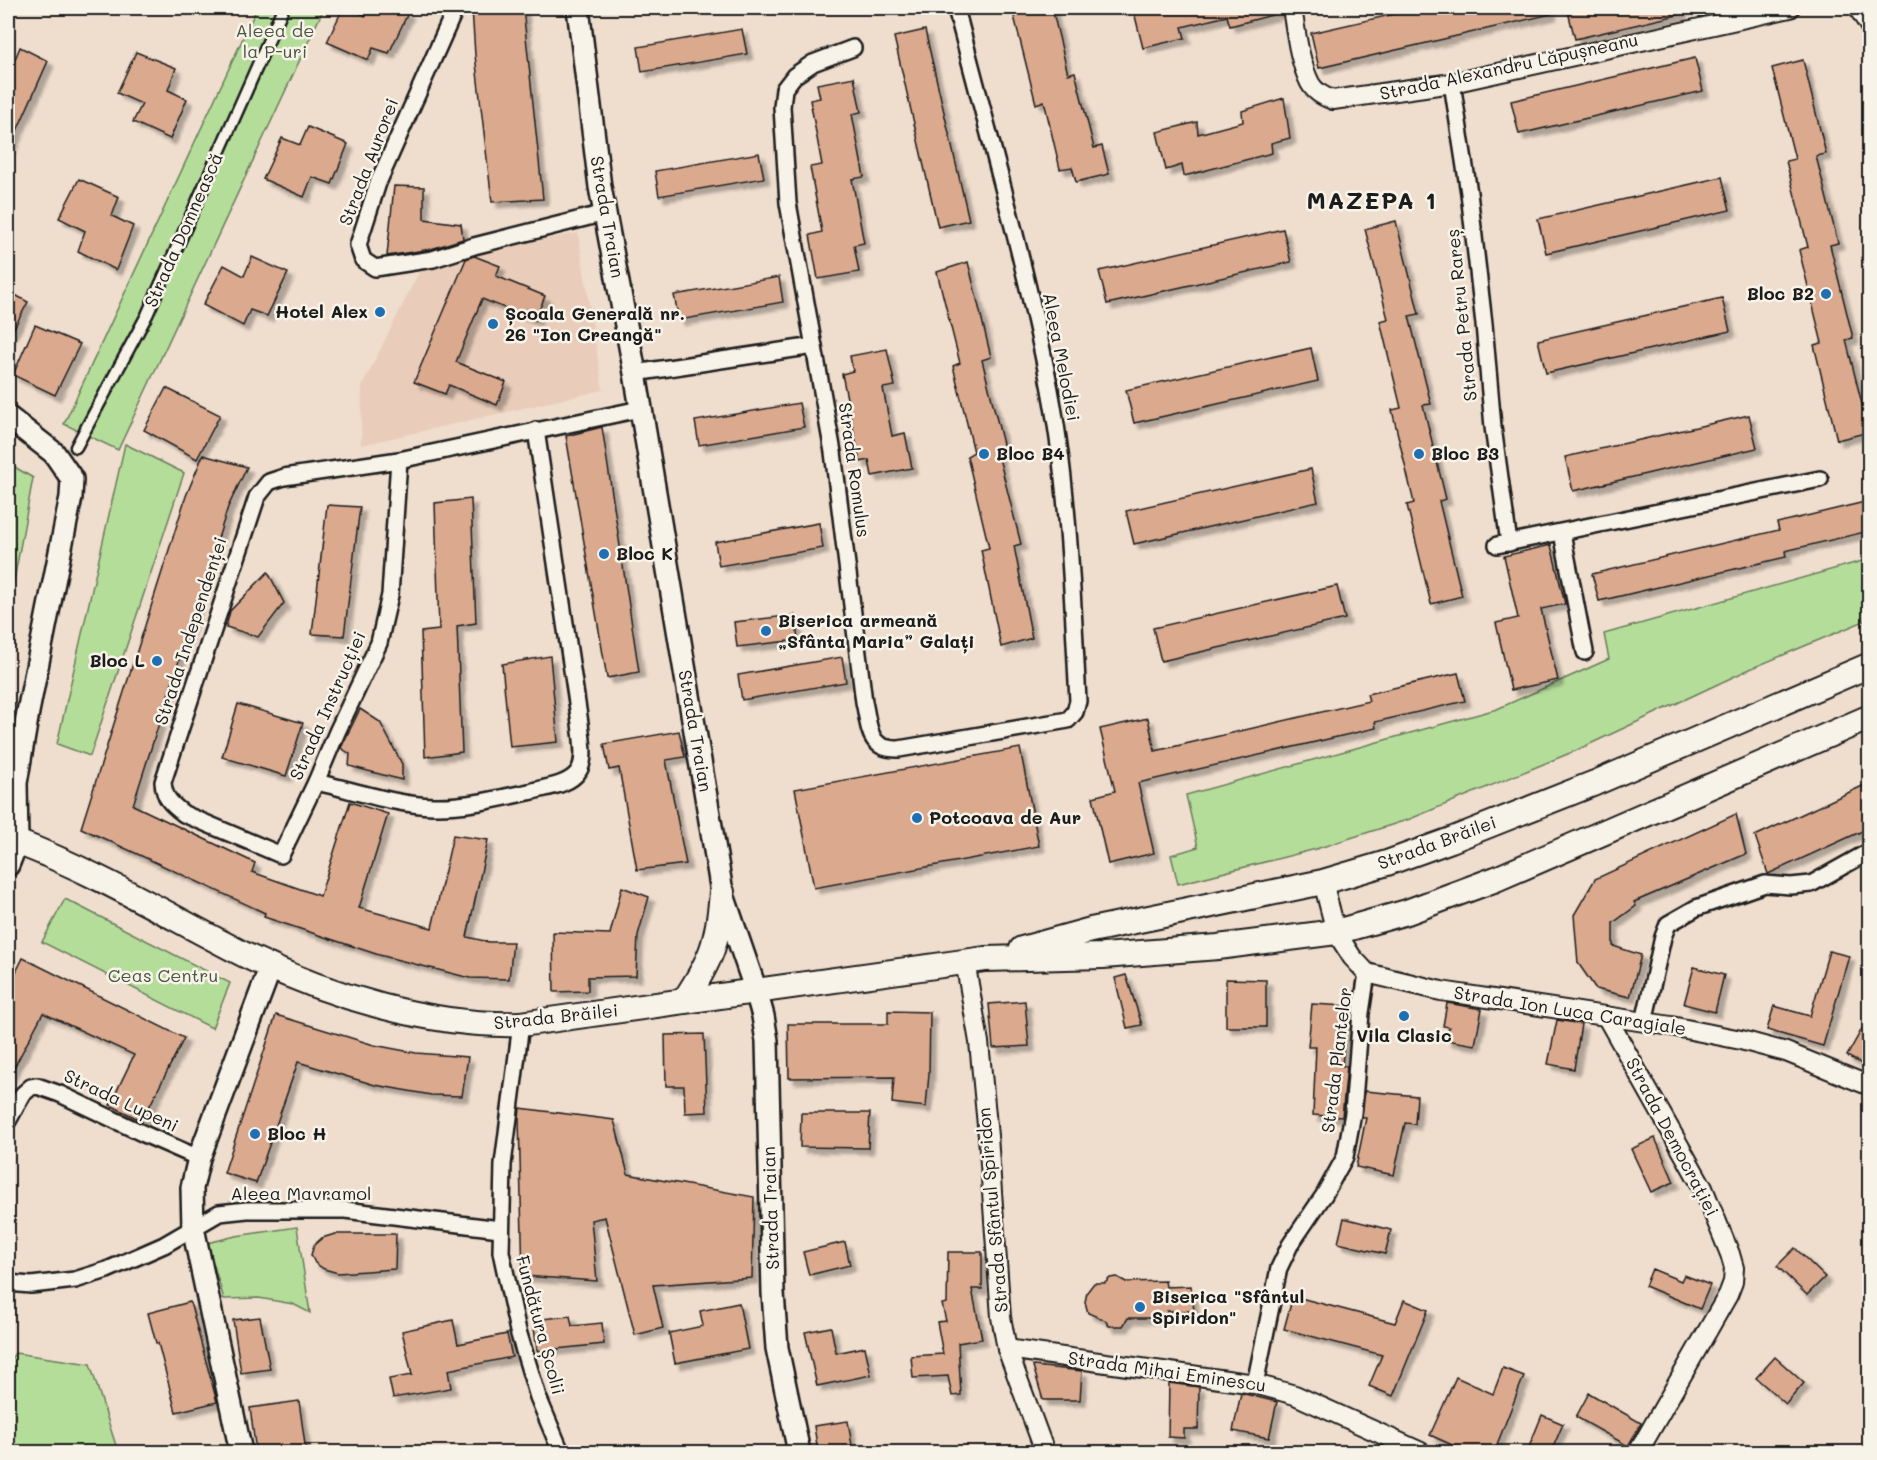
<svg xmlns="http://www.w3.org/2000/svg" width="1877" height="1460" font-family="Mali,sans-serif">
<style>
.built{fill:#e9cdba}
.green{fill:#b5dd9a;stroke:#687c5b;stroke-width:1.5}
.building{fill:#dba98e;stroke:#1c1c1c;stroke-width:1.5;filter:url(#shadow)}
.lines{fill:none;stroke-linecap:round;stroke-linejoin:round}
.pedestrian-casing{stroke:#1c1c1c;stroke-width:15}
.minor-casing{stroke:#1c1c1c;stroke-width:20}
.tertiary-casing{stroke:#1c1c1c;stroke-width:22}
.secondary-casing{stroke:#1c1c1c;stroke-width:26}
.primary-casing{stroke:#1c1c1c;stroke-width:28}
.pedestrian{stroke:#f7f3e8;stroke-width:10}
.minor{stroke:#f7f3e8;stroke-width:15}
.tertiary{stroke:#f7f3e8;stroke-width:18}
.secondary{stroke:#f7f3e8;stroke-width:21}
.primary{stroke:#f7f3e8;stroke-width:24}
.poi-dot{fill:#1f6fb2;stroke:#f7f3e8;stroke-width:2}
.labels{text-anchor:middle;stroke-width:5;stroke-linejoin:round;paint-order:stroke}
.park-label{font-size:18px;fill:#4a5642;stroke:#f7f3e8}
.street-label{font-size:18px;fill:#1c1c1c;stroke:#f7f3e8}
.poi-label{font-size:18px;font-weight:bold;fill:#1c1c1c;stroke:#f7f3e8;text-anchor:start}
.district-label{font-size:24px;font-weight:bold;letter-spacing:1.5px;fill:#1c1c1c;stroke:#f7f3e8}
</style>
<defs>
<filter id="shadow"><feDropShadow dx="5.5" dy="5.5" stdDeviation="1.5" flood-color="#0004"/></filter>
</defs>
<rect width="100%" height="100%" fill="#efddcd"/>
<filter id="ink" filterUnits="userSpaceOnUse"><feTurbulence type="fractalNoise" baseFrequency=".0167" numOctaves="2"/><feDisplacementMap in="SourceGraphic" scale="12" xChannelSelector="R" yChannelSelector="G"/><feConvolveMatrix kernelMatrix="1 2 1 2 8 2 1 2 1" color-interpolation-filters="sRGB"/></filter>
<g filter="url(#ink)">
<polygon class="built" points="578,233 603,390 361,445 362,386 424,262"/>
<g class="green">
<polygon points="257,8 324,8 118,450 64,424"/>
<polygon points="125,444 184,473 90,756 57,744"/>
<polygon points="8,463 33,478 8,613"/>
<polygon points="1869,559 1869,619 1750,669 1575,751 1410,819 1316,849 1178,884 1171,855 1198,847 1186,795 1497,709 1609,659 1604,634"/>
<polygon points="65,899 230,983 212,1028 42,942"/>
<polygon points="297,1227 310,1313 293,1304 259,1298 224,1299 207,1243 236,1236"/>
<polygon points="15,1353 90,1364 118,1452 8,1452 8,1364"/>
</g>
<g class="building">
<polygon points="343,8 349,8 366,16 370,8 396,8 408,13 389,53 373,48 368,60 327,42"/>
<polygon points="472,8 523,8 543,199 492,202 475,55"/>
<polygon points="1012,8 1052,8 1068,74 1075,72 1094,148 1102,146 1109,174 1076,182 1072,167 1060,169 1044,101 1036,104"/>
<polygon points="1133,8 1280,8 1280,13 1230,26 1227,16 1182,27 1185,38 1143,48"/>
<polygon points="1421,8 1550,8 1551,14 1319,68 1311,33"/>
<polygon points="1567,8 1681,8 1682,14 1575,39"/>
<polygon points="742,29 747,54 642,72 638,47"/>
<polygon points="925,30 969,220 938,227 894,37"/>
<polygon points="20,47 48,61 8,151 8,76"/>
<polygon points="136,52 176,68 168,90 187,99 170,139 133,122 142,104 117,93"/>
<polygon points="1695,58 1703,91 1519,134 1511,101"/>
<polygon points="1803,60 1826,154 1816,156 1838,243 1830,245 1853,338 1846,340 1869,432 1837,440 1814,345 1822,343 1799,250 1808,247 1786,161 1795,159 1772,68"/>
<polygon points="854,77 861,112 852,114 864,177 852,179 864,243 854,245 859,272 818,279 810,235 822,232 810,167 822,165 810,100 820,98 817,84"/>
<polygon points="1284,98 1290,138 1271,143 1272,153 1184,176 1182,165 1166,170 1157,132 1197,122 1198,134 1243,122 1242,111"/>
<polygon points="308,127 348,144 332,184 312,177 304,197 263,179 282,138 300,145"/>
<polygon points="759,153 764,178 659,196 655,171"/>
<polygon points="1722,177 1730,210 1546,253 1538,219"/>
<polygon points="79,179 119,197 112,216 133,226 116,270 78,251 85,231 59,218"/>
<polygon points="394,186 424,187 424,219 461,224 463,239 431,249 387,256"/>
<polygon points="1396,221 1419,314 1409,316 1431,404 1423,405 1446,499 1439,501 1462,596 1431,604 1407,505 1414,503 1392,410 1401,408 1380,321 1388,319 1365,229"/>
<polygon points="1283,229 1291,262 1107,304 1099,271"/>
<polygon points="474,256 500,266 496,276 545,296 535,320 482,299 456,362 506,382 497,405 449,385 445,394 414,382 466,259"/>
<polygon points="252,257 288,273 267,316 250,310 243,326 203,305 224,265 244,276"/>
<polygon points="968,262 991,357 982,360 1004,448 997,450 1021,544 1014,546 1032,638 1001,647 981,550 989,548 967,456 974,452 953,366 960,363 937,272"/>
<polygon points="779,277 783,302 679,320 674,295"/>
<polygon points="8,291 28,302 8,339"/>
<polygon points="1722,298 1730,331 1546,373 1538,340"/>
<polygon points="35,325 80,344 55,395 13,375"/>
<polygon points="1311,348 1318,381 1134,423 1126,390"/>
<polygon points="887,349 895,386 883,388 892,436 905,433 912,468 872,476 869,460 860,462 842,374 853,371 850,356"/>
<polygon points="166,388 220,415 197,459 144,430"/>
<polygon points="799,403 804,427 699,445 695,421"/>
<polygon points="1749,415 1757,448 1573,491 1565,457"/>
<polygon points="602,427 639,672 607,678 566,436"/>
<polygon points="203,455 247,467 228,507 133,805 255,863 252,872 320,896 350,802 388,814 359,908 432,928 453,835 488,840 467,937 489,942 513,942 509,979 470,978 379,955 264,917 265,913 81,828 186,496"/>
<polygon points="1311,469 1318,502 1134,544 1126,511"/>
<polygon points="471,499 476,623 457,626 462,752 425,757 421,632 439,630 435,503"/>
<polygon points="1869,501 1869,531 1785,551 1786,557 1599,601 1592,574 1779,530 1777,523"/>
<polygon points="327,505 360,507 344,636 312,634"/>
<polygon points="819,523 823,548 719,566 715,542"/>
<polygon points="1551,545 1565,604 1541,609 1558,680 1511,690 1496,623 1518,618 1504,556"/>
<polygon points="268,572 284,603 258,637 226,627 230,611"/>
<polygon points="1337,586 1345,619 1161,661 1153,628"/>
<polygon points="795,615 798,640 737,647 734,622"/>
<polygon points="550,656 558,742 510,747 502,664"/>
<polygon points="842,657 846,682 742,700 738,675"/>
<polygon points="1458,673 1465,701 1375,722 1376,728 1138,783 1154,853 1108,864 1093,797 1115,791 1100,729 1148,718 1155,751 1369,701 1367,694"/>
<polygon points="238,704 303,723 286,776 222,757"/>
<polygon points="360,709 380,722 402,764 402,780 349,766 350,754 341,748"/>
<polygon points="679,731 685,757 666,760 686,864 637,870 619,768 609,770 604,744"/>
<polygon points="1020,748 1039,846 814,888 795,789"/>
<polygon points="1869,783 1869,828 1768,874 1755,836"/>
<polygon points="1736,814 1746,854 1634,902 1636,906 1613,923 1613,946 1641,955 1630,997 1596,989 1578,963 1574,915 1595,879"/>
<polygon points="622,887 649,897 638,935 636,976 588,977 588,991 554,992 553,932 610,934"/>
<polygon points="1829,951 1849,956 1823,1046 1767,1030 1774,1006 1810,1016"/>
<polygon points="23,958 184,1038 142,1121 110,1105 134,1055 43,1013 8,1079 8,988"/>
<polygon points="1694,967 1724,975 1715,1012 1684,1004"/>
<polygon points="1126,975 1142,1025 1127,1028 1115,978"/>
<polygon points="1226,979 1266,980 1266,1027 1226,1027"/>
<polygon points="1025,1001 1029,1046 993,1048 989,1004"/>
<polygon points="1447,1003 1482,1009 1475,1045 1446,1040 1449,1027 1443,1026"/>
<polygon points="1312,1004 1347,1006 1342,1066 1347,1066 1342,1117 1313,1115 1316,1047 1308,1047"/>
<polygon points="888,1011 930,1012 929,1074 926,1107 892,1103 894,1077 789,1078 788,1024 888,1024"/>
<polygon points="276,1015 374,1045 416,1053 468,1057 462,1096 431,1095 375,1085 298,1062 256,1183 224,1173"/>
<polygon points="1869,1016 1869,1068 1847,1056"/>
<polygon points="1557,1020 1581,1024 1574,1069 1548,1064"/>
<polygon points="704,1034 707,1112 685,1113 684,1086 666,1086 665,1035"/>
<polygon points="1365,1091 1417,1096 1415,1124 1405,1123 1394,1175 1356,1167 1366,1118 1362,1118"/>
<polygon points="520,1108 614,1120 628,1174 754,1197 752,1278 653,1285 663,1328 635,1335 605,1217 591,1220 597,1281 523,1276 519,1119"/>
<polygon points="801,1113 870,1113 868,1148 800,1147"/>
<polygon points="1655,1138 1674,1182 1651,1192 1631,1149"/>
<polygon points="1344,1218 1391,1230 1385,1254 1338,1243"/>
<polygon points="335,1234 396,1234 395,1269 338,1273 324,1269 315,1263 311,1255 314,1245 322,1238"/>
<polygon points="845,1242 850,1265 809,1275 803,1252"/>
<polygon points="1795,1248 1825,1277 1807,1295 1777,1266"/>
<polygon points="948,1252 982,1252 982,1289 972,1289 982,1339 958,1343 961,1395 952,1396 948,1376 913,1378 911,1356 943,1354 937,1322 946,1321 942,1304 947,1303"/>
<polygon points="1652,1269 1681,1281 1684,1275 1710,1285 1700,1309 1645,1286"/>
<polygon points="1117,1277 1126,1282 1165,1281 1166,1287 1191,1286 1194,1311 1167,1311 1167,1318 1128,1318 1123,1326 1109,1326 1105,1320 1088,1313 1085,1302 1087,1292 1094,1283 1105,1283 1110,1278"/>
<polygon points="1293,1296 1395,1323 1404,1300 1428,1310 1393,1396 1369,1386 1382,1355 1284,1329"/>
<polygon points="190,1302 217,1402 176,1412 158,1343 156,1343 148,1313"/>
<polygon points="739,1303 748,1349 675,1363 669,1333 703,1326 700,1311"/>
<polygon points="570,1316 572,1326 602,1323 604,1344 537,1351 533,1320"/>
<polygon points="260,1317 270,1369 241,1373 233,1320"/>
<polygon points="453,1320 458,1344 507,1334 512,1357 448,1370 451,1388 393,1398 389,1379 412,1375 402,1331"/>
<polygon points="831,1327 836,1353 865,1347 871,1375 817,1386 805,1332"/>
<polygon points="1775,1357 1804,1383 1786,1404 1756,1378"/>
<polygon points="1033,1366 1082,1371 1080,1400 1043,1400"/>
<polygon points="1503,1368 1524,1376 1494,1452 1460,1452 1461,1449 1430,1435 1456,1377 1493,1394"/>
<polygon points="1169,1383 1199,1387 1198,1429 1184,1429 1184,1438 1168,1437"/>
<polygon points="1241,1393 1277,1402 1269,1438 1233,1431"/>
<polygon points="1589,1393 1641,1423 1628,1446 1576,1417"/>
<polygon points="299,1401 306,1452 256,1452 250,1408"/>
<polygon points="1542,1415 1563,1424 1551,1452 1527,1452"/>
<polygon points="848,1421 853,1452 818,1452 814,1426"/>
</g>
<g class="lines">
<defs>
<polyline id="pedestrian" points="76,447 147,315 283,8"/>
<g id="minor">
<polyline points="453,14 378,183 358,245 363,260 375,268 433,259 474,246 605,213"/>
<path d="M 853,48 L 813,63 L 794,76 L 784,89 L 782,107 L 788,203 L 833,452 L 864,702 C 870,727 867,750 899,749 L 1068,720 L 1075,712 L 1078,701 C 1072,591 1069,482 1047,374 C 1022,251 987,129 956,8"/>
<polyline points="1452,83 1469,193 1484,324 1493,427 1509,543"/>
<polyline points="635,373 814,346"/>
<path d="M 399,460 L 390,595 L 379,643 L 337,732 L 316,782 L 281,855 L 184,814 C 171,804 164,798 163,782 L 257,497 L 269,482 L 284,477 L 399,460 L 640,409"/>
<polyline points="1562,533 1585,652"/>
<polyline points="1497,545 1820,479"/>
<path d="M 316,782 C 353,790 396,805 433,806 C 467,807 500,798 533,791 C 547,787 569,785 578,772 C 587,760 581,736 580,723 L 536,430"/>
<polyline points="1644,1022 1663,937 1668,924 1696,908 1765,884 1791,886 1811,884 1870,851"/>
<polyline points="521,1024 503,1164 501,1252 518,1331 538,1397 561,1452"/>
<polyline points="8,1121 23,1094 31,1087 37,1086 60,1094 144,1134 199,1158"/>
<polyline points="8,1283 31,1285 75,1280 107,1270 164,1245 219,1213 247,1210 345,1210 500,1229"/>
<polyline points="1255,1384 1279,1268 1290,1245 1324,1195 1345,1157 1353,1113 1361,1013 1367,973"/>
</g>
<g id="tertiary">
<path d="M 1292,8 C 1296,32 1299,61 1310,83 C 1315,92 1324,97 1333,100 L 1452,83 L 1790,8"/>
<polyline points="1858,8 1870,27"/>
<polyline points="1323,882 1336,932 1352,957 1367,973 1441,991 1671,1026 1741,1040 1786,1052 1870,1086"/>
<polyline points="965,961 979,1042 988,1136 1001,1317 1007,1349 1045,1452"/>
<polyline points="1606,1016 1703,1188 1730,1254 1734,1268 1733,1282 1728,1295 1638,1452"/>
<polyline points="1007,1349 1255,1384 1295,1395 1421,1452"/>
</g>
<g id="secondary">
<polyline points="578,8 600,187 635,373 722,892 756,991 763,1016 767,1041 773,1293 777,1348 799,1452"/>
<polyline points="8,417 54,453 72,479 71,497 28,712 16,783 17,842 8,865"/>
<polyline points="241,1452 193,1228 192,1188 199,1158 271,966"/>
</g>
<g id="primary">
<path d="M 17,842 C 98,873 172,918 249,957 C 329,996 432,1027 521,1024 L 985,959 L 1103,956 L 1218,947 L 1336,932 L 1407,912 L 1496,879 L 1870,717"/>
<polyline points="1022,949 1091,930 1323,882 1387,863 1451,840 1595,783 1870,665"/>
<path d="M 684,1001 C 712,959 718,942 722,892"/>
</g>
</defs>
<use href="#pedestrian" class="pedestrian-casing"/>
<use href="#minor" class="minor-casing"/>
<use href="#tertiary" class="tertiary-casing"/>
<use href="#secondary" class="secondary-casing"/>
<use href="#primary" class="primary-casing"/>
<use href="#pedestrian" class="pedestrian"/>
<use href="#minor" class="minor"/>
<use href="#tertiary" class="tertiary"/>
<use href="#secondary" class="secondary"/>
<use href="#primary" class="primary"/>
</g>
</g>
<g class="poi-dot">
<circle cx="1826" cy="294" r="6"/>
<circle cx="380" cy="312" r="6"/>
<circle cx="493" cy="324" r="6"/>
<circle cx="984" cy="454" r="6"/>
<circle cx="1419" cy="454" r="6"/>
<circle cx="604" cy="554" r="6"/>
<circle cx="766" cy="631" r="6"/>
<circle cx="157" cy="661" r="6"/>
<circle cx="917" cy="818" r="6"/>
<circle cx="1404" cy="1016" r="6"/>
<circle cx="255" cy="1134" r="6"/>
<circle cx="1140" cy="1307" r="6"/>
</g>
<g class="labels">
<g class="park-label">
<text x="275" y="37">Aleea de<tspan x="275" dy="21">la P-uri</tspan></text>
<text x="163" y="982">Ceas Centru</text>
</g>
<g class="street-label">
<text transform="translate(1509 67) rotate(-12)" y="6">Strada Alexandru Lăpușneanu</text>
<text transform="translate(369 162) rotate(-69)" y="6">Strada Aurorei</text>
<text transform="translate(607 217) rotate(80)" y="6">Strada Traian</text>
<text transform="translate(184 230) rotate(-66)" y="6">Strada Domnească</text>
<text transform="translate(1462 315) rotate(-96)" y="6">Strada Petru Rareș</text>
<text transform="translate(1061 357) rotate(79)" y="6">Aleea Melodiei</text>
<text transform="translate(854 470) rotate(82)" y="6">Strada Romulus</text>
<text transform="translate(191 631) rotate(-72)" y="6">Strada Independenței</text>
<text transform="translate(328 706) rotate(-66)" y="6">Strada Instrucției</text>
<text transform="translate(695 731) rotate(80)" y="6">Strada Traian</text>
<text transform="translate(1437 843) rotate(-20)" y="6">Strada Brăilei</text>
<text transform="translate(1570 1011) rotate(9)" y="6">Strada Ion Luca Caragiale</text>
<text transform="translate(556 1017) rotate(-6)" y="6">Strada Brăilei</text>
<text transform="translate(1337 1060) rotate(-83)" y="6">Strada Plantelor</text>
<text transform="translate(121 1101) rotate(25)" y="6">Strada Lupeni</text>
<text transform="translate(1672 1137) rotate(62)" y="6">Strada Democrației</text>
<text x="301" y="1200">Aleea Mavramol</text>
<text transform="translate(771 1208) rotate(-92)" y="6">Strada Traian</text>
<text transform="translate(993 1210) rotate(-95)" y="6">Strada Sfântul Spiridon</text>
<text transform="translate(540 1325) rotate(75)" y="6">Fundătura Școlii</text>
<text transform="translate(1167 1372) rotate(8)" y="6">Strada Mihai Eminescu</text>
</g>
<g class="poi-label">
<text x="1814" y="300" text-anchor="end">Bloc B2</text>
<text x="368" y="318" text-anchor="end">Hotel Alex</text>
<text x="505" y="320">Școala Generală nr.<tspan x="505" dy="21">26 "Ion Creangă"</tspan></text>
<text x="996" y="460">Bloc B4</text>
<text x="1431" y="460">Bloc B3</text>
<text x="616" y="560">Bloc K</text>
<text x="778" y="627">Biserica armeană<tspan x="778" dy="21">„Sfânta Maria” Galați</tspan></text>
<text x="145" y="667" text-anchor="end">Bloc L</text>
<text x="929" y="824">Potcoava de Aur</text>
<text x="1404" y="1042" text-anchor="middle">Vila Clasic</text>
<text x="267" y="1140">Bloc H</text>
<text x="1152" y="1303">Biserica "Sfântul<tspan x="1152" dy="21">Spiridon"</tspan></text>
</g>
<g class="district-label">
<text x="1372" y="209">MAZEPA 1</text>
</g>
</g>
<rect width="1877" height="1460" fill="none" stroke="#f7f3e8" stroke-width="30"/>
<rect x="15" y="15" width="1847" height="1430" fill="none" stroke="#1c1c1c" stroke-width="2" filter="url(#ink)"/>
</svg>
